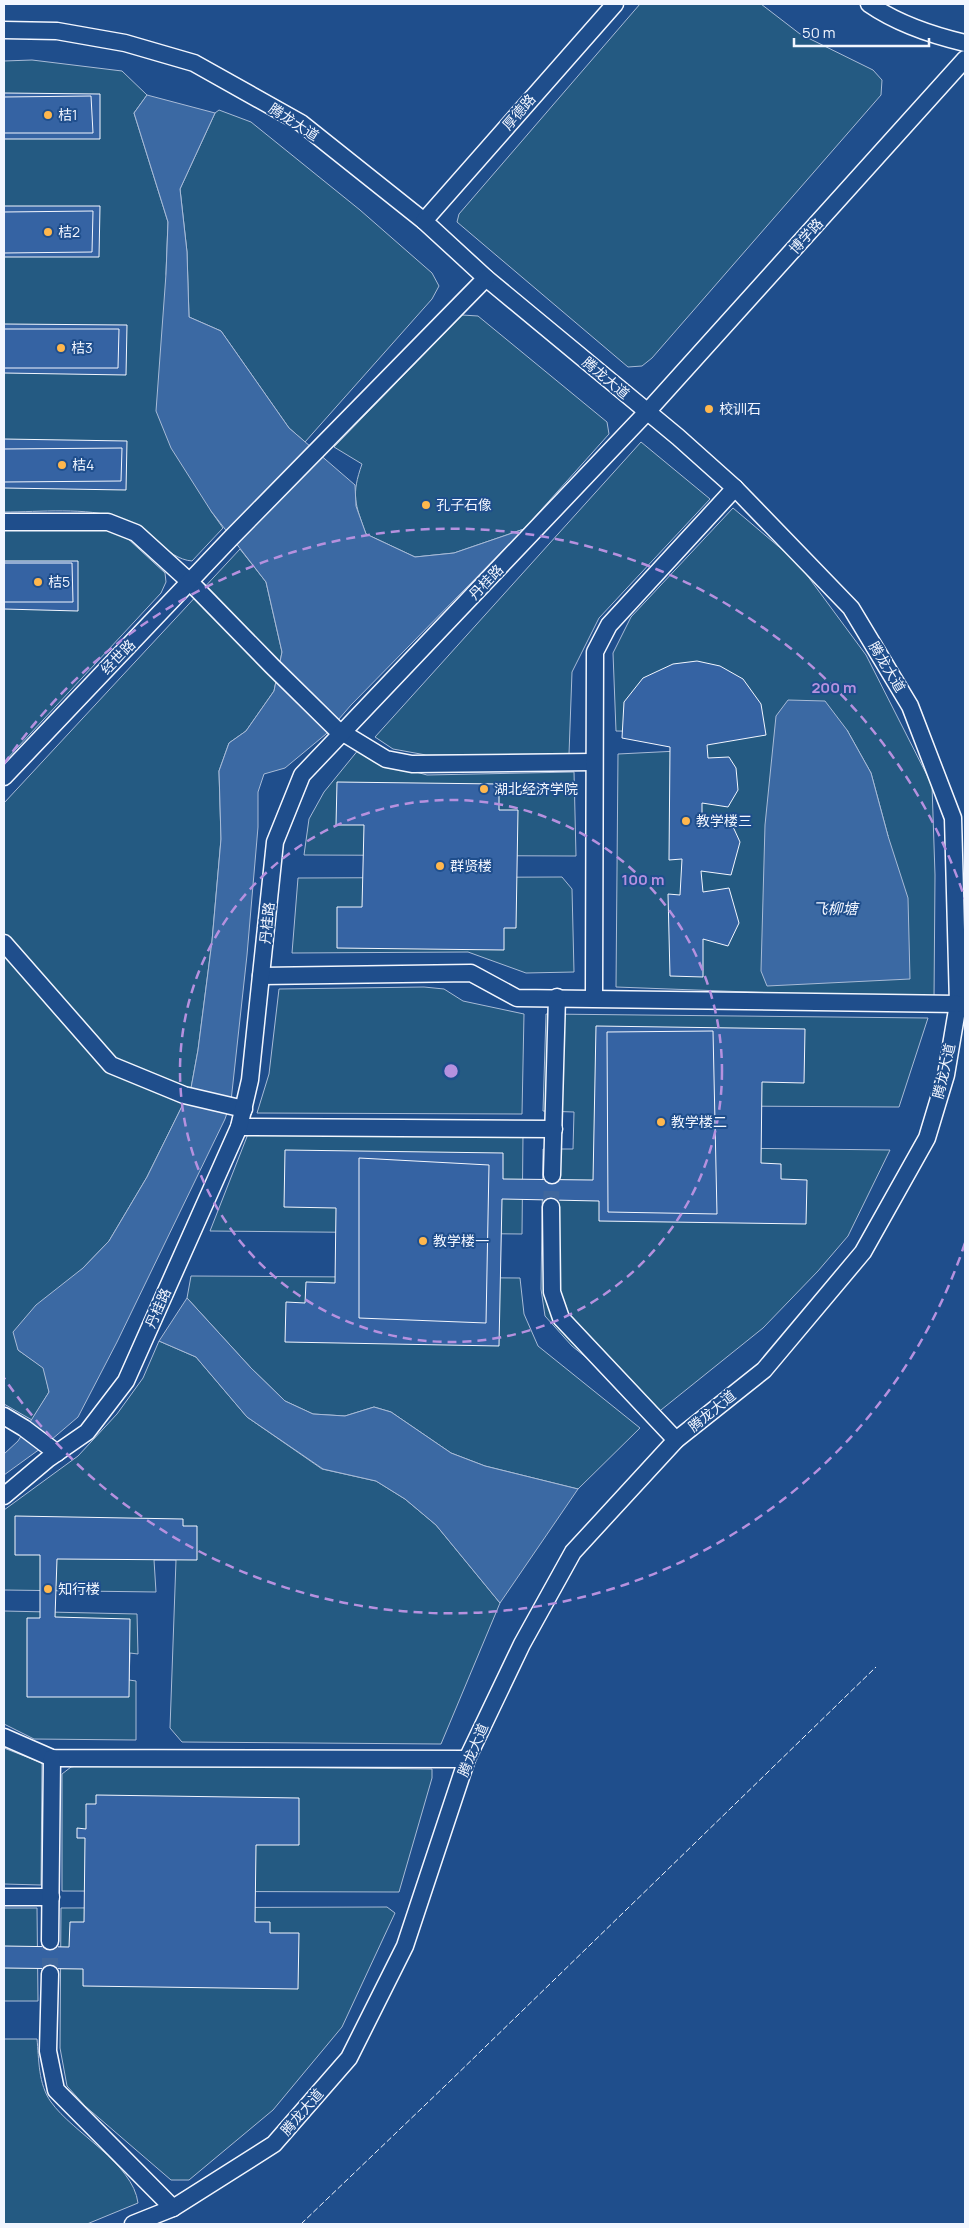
<svg xmlns="http://www.w3.org/2000/svg" width="969" height="2228" font-family="Manrope,'Noto Sans SC',sans-serif">
<style>
.green{fill:#245a82;stroke:#a8bbd7;fill-rule:evenodd}
.water{fill:#3b69a3;stroke:#a8bbd7}
.building{fill:#3563a3;stroke:#f2f6ff}
.lines{fill:none;stroke-linecap:round;stroke-linejoin:round}
.street-tunnel{stroke:#3f679d;stroke-width:16;stroke-dasharray:16 8;stroke-linecap:butt}
.street-casing{stroke:#f2f6ff;stroke-width:19}
.street{stroke:#1f4e8c;stroke-width:16}
.fence{stroke:#f2f6ff;stroke-width:1;stroke-dasharray:6 2.5;stroke-linecap:butt}
.ring{fill:none;stroke:#b691df;stroke-width:2.5;stroke-dasharray:9 6}
.poi-dot{fill:#ffb74d;stroke:#1f4e8c;stroke-width:2}
.labels{text-anchor:middle;stroke-width:4;stroke-linejoin:round;paint-order:stroke}
.street-label{font-size:14px;fill:#f2f6ff;stroke:#1f4e8c}
.poi-label{font-size:14px;fill:#f2f6ff;stroke:#1f4e8c;text-anchor:start}
.water-label{font-size:15px;font-style:italic;fill:#f2f6ff;stroke:#1f4e8c}
.centre{fill:#b691df;stroke:#1f4e8c;stroke-width:2.5}
.ring-label{font-size:15px;text-anchor:middle;font-weight:bold;fill:#b691df;stroke:#1f4e8c;stroke-width:4;stroke-linejoin:round;paint-order:stroke}
</style>
<rect width="100%" height="100%" fill="#1f4e8c"/>
<g class="green">
<polygon points="640,4 761,4 800,34 873,70 882,80 881,95 652,358 642,366 628,367 457,222 459,214"/>
<path d="M 32,60 L 122,71 L 147,95 L 134,113 L 168,222 L 166,274 L 211,511 L 223,528 L 192,561 C 166,559 147,526 120,518 C 86,507 40,512 4,512 L 4,61 Z"/>
<polygon points="219,110 251,122 360,210 432,273 439,286 432,299 305,442 289,428 221,331 189,317 187,252 180,189 215,113"/>
<path d="M 462,315 L 478,316 L 607,422 L 609,434 L 524,529 L 454,553 L 415,557 L 366,534 C 355,504 351,495 362,464 L 334,447 Z"/>
<polygon points="641,442 710,499 599,618 572,672 569,754 426,755 393,749 375,737"/>
<path d="M 733,508 L 798,563 L 866,655 L 932,785 L 935,875 L 934,999 L 616,987 L 618,754 L 678,751 L 678,732 L 616,731 L 613,653 L 631,617 ZM 847,730 L 871,773 L 888,836 Z"/>
<polygon points="4,528 111,530 126,537 165,573 166,582 161,593 4,762"/>
<polygon points="240,549 266,582 282,652 274,691 246,731 229,743 219,771 221,839 212,941 198,1050 191,1088 147,1177 109,1241 83,1268 18,1350 44,1368 49,1392 32,1420 4,1404 4,803"/>
<polygon points="359,749 387,764 427,775 574,772 576,856 304,855 309,819 324,792"/>
<polygon points="562,877 572,889 574,972 526,973 468,952 292,953 298,878"/>
<polygon points="424,987 444,989 463,1001 524,1014 522,1114 257,1113 269,1074 279,989"/>
<polygon points="546,1014 928,1018 899,1107 725,1106 726,1148 890,1150 848,1236 818,1271 763,1328 656,1414 572,1346 545,1316 541,1289 543,1149 573,1149 574,1112 543,1111"/>
<polygon points="248,1134 523,1134 522,1234 210,1231"/>
<polygon points="191,1276 520,1278 524,1314 538,1346 640,1428 578,1489 485,1466 451,1453 391,1412 374,1407 345,1416 313,1414 285,1401 251,1368 187,1298"/>
<polygon points="159,1341 196,1357 247,1417 322,1469 376,1481 405,1499 436,1525 500,1603 441,1744 182,1742 170,1728 176,1560 154,1560 156,1592 4,1590 4,1510 78,1456 117,1414 143,1378"/>
<polygon points="4,1611 137,1614 138,1654 130,1653 129,1680 136,1681 136,1740 34,1739 4,1724"/>
<polygon points="4,1748 42,1763 41,1885 4,1884"/>
<polygon points="83,1765 432,1769 432,1778 399,1892 62,1891 62,1774 71,1767"/>
<polygon points="387,1907 395,1913 342,2027 273,2110 189,2180 171,2180 85,2106 67,2086 60,2048 61,1908"/>
<polygon points="4,1908 37,1908 38,2001 4,2001"/>
<path d="M 4,2039 L 37,2039 C 39,2059 38,2084 51,2102 C 73,2133 133,2163 138,2203 L 87,2224 L 4,2224 Z"/>
</g>
<g class="water">
<polygon points="147,95 215,113 180,189 187,252 189,317 221,331 289,428 355,485 356,506 366,534 415,557 454,553 524,529 351,705 326,734 285,768 264,774 258,792 258,827 247,955 231,1101 225,1119 117,1342 78,1417 44,1446 4,1475 4,1454 18,1441 49,1392 43,1368 18,1350 13,1332 36,1305 83,1268 109,1241 147,1177 191,1088 198,1050 212,941 221,839 219,771 229,743 246,731 274,691 282,652 266,582 211,511 171,448 156,411 166,274 168,222 134,113"/>
<polygon points="788,700 825,701 847,730 871,773 888,836 908,898 910,979 767,986 761,971 765,825 776,716"/>
<polygon points="187,1298 251,1368 285,1401 313,1414 345,1416 374,1407 391,1412 451,1453 485,1466 578,1489 500,1603 436,1525 405,1499 376,1481 323,1469 247,1417 196,1357 159,1341"/>
</g>
<g class="building">
<polygon points="4,93 100,94 100,139 4,139"/>
<polygon points="91,96 93,133 4,133 4,97"/>
<polygon points="4,206 100,206 99,257 4,257"/>
<polygon points="93,211 92,252 4,253 4,212"/>
<polygon points="4,324 127,325 126,375 4,373"/>
<polygon points="4,329 119,329 118,368 4,368"/>
<polygon points="4,439 127,441 126,490 4,488"/>
<polygon points="122,448 121,481 4,482 4,449"/>
<polygon points="4,561 78,561 78,611 4,609"/>
<polygon points="4,563 72,563 73,602 4,602"/>
<polygon points="697,661 720,666 743,679 761,704 766,735 707,745 708,758 729,757 736,768 738,790 728,807 702,803 702,823 729,818 740,842 731,875 701,871 703,892 729,888 739,923 728,946 703,939 703,977 670,976 668,894 680,895 682,859 669,860 670,747 622,738 624,702 643,678 673,664"/>
<polygon points="337,782 499,784 499,810 518,810 516,928 504,928 504,950 337,948 337,907 362,907 364,825 336,825"/>
<polygon points="596,1026 805,1029 804,1083 762,1082 761,1163 781,1164 781,1179 807,1180 806,1224 599,1221 599,1201 502,1199 499,1346 285,1342 286,1302 305,1303 306,1282 335,1283 336,1208 284,1207 285,1150 503,1153 503,1179 593,1180"/>
<polygon points="713,1031 717,1214 608,1212 607,1032"/>
<polygon points="359,1158 489,1165 486,1323 359,1318"/>
<polygon points="15,1516 183,1519 183,1526 197,1526 197,1560 57,1559 55,1617 130,1619 129,1697 27,1697 27,1618 40,1618 40,1555 15,1555"/>
<polygon points="96,1795 299,1798 299,1845 256,1845 255,1922 270,1922 270,1933 299,1933 298,1989 83,1986 83,1969 4,1968 4,1946 69,1947 70,1922 84,1922 85,1838 77,1838 77,1828 86,1829 86,1804 96,1804"/>
</g>
<g class="lines">
<g class="street-tunnel">
<polyline points="551,1207 552,1175"/>
<polyline points="50,1974 50,1941"/>
</g>
<defs>
<g id="street">
<path d="M 869,4 C 898,24 931,35 965,43"/>
<polyline points="4,30 57,31 125,43 194,63 301,123 424,221 486,278 678,437 735,488 851,608 910,706 953,818 958,1004 946,1075 927,1138 863,1252 764,1370 676,1440 573,1552 522,1644 467,1759 405,1946 349,2058 274,2144 173,2208 133,2224"/>
<polyline points="424,221 615,4"/>
<polyline points="4,522 108,522 136,533 190,582 272,666 335,728 386,759 412,764 593,762"/>
<polyline points="4,777 231,538 486,278"/>
<polyline points="4,943 111,1065 184,1095 244,1109"/>
<polyline points="261,976 471,973 517,998 958,1004"/>
<polyline points="594,998 595,652 609,625 735,488"/>
<polyline points="239,1127 554,1129"/>
<polyline points="552,1175 557,997"/>
<polyline points="551,1207 552,1292 561,1318 676,1440"/>
<polyline points="4,1416 24,1428 57,1453"/>
<polyline points="4,1496 48,1459 87,1432 126,1381 239,1127 250,1080 275,842 302,775 647,412 965,59"/>
<polyline points="4,1737 52,1758 467,1759"/>
<polyline points="4,1897 51,1897"/>
<polyline points="50,1941 52,1758"/>
<polyline points="50,1974 48,2051 56,2090 173,2208"/>
</g>
</defs>
<use href="#street" class="street-casing"/>
<use href="#street" class="street"/>
<polyline class="fence" points="301,2224 447,2084 876,1667"/>
</g>
<g class="ring">
<circle cx="451" cy="1071" r="271"/>
<path d="M965 1243A542 542 0 0 1 4 1378M4 764A542 542 0 0 1 965 899"/>
</g>
<g class="poi-dot">
<circle cx="48" cy="115" r="5"/>
<circle cx="48" cy="232" r="5"/>
<circle cx="61" cy="348" r="5"/>
<circle cx="709" cy="409" r="5"/>
<circle cx="62" cy="465" r="5"/>
<circle cx="426" cy="505" r="5"/>
<circle cx="38" cy="582" r="5"/>
<circle cx="484" cy="789" r="5"/>
<circle cx="686" cy="821" r="5"/>
<circle cx="440" cy="866" r="5"/>
<circle cx="661" cy="1122" r="5"/>
<circle cx="423" cy="1241" r="5"/>
<circle cx="48" cy="1589" r="5"/>
</g>
<g class="labels">
<g class="street-label">
<text transform="translate(519 112) rotate(-49)" y="5">厚德路</text>
<text transform="translate(294 122) rotate(33)" y="5">腾龙大道</text>
<text transform="translate(806 236) rotate(-48)" y="5">博学路</text>
<text transform="translate(606 378) rotate(40)" y="5">腾龙大道</text>
<text transform="translate(486 582) rotate(-46)" y="5">丹桂路</text>
<text transform="translate(118 657) rotate(-46)" y="5">经世路</text>
<text transform="translate(887 667) rotate(59)" y="5">腾龙大道</text>
<text transform="translate(267 923) rotate(-84)" y="5">丹桂路</text>
<text transform="translate(944 1071) rotate(-77)" y="5">腾龙大道</text>
<text transform="translate(158 1308) rotate(-66)" y="5">丹桂路</text>
<text transform="translate(712 1411) rotate(-39)" y="5">腾龙大道</text>
<text transform="translate(473 1750) rotate(-67)" y="5">腾龙大道</text>
<text transform="translate(302 2112) rotate(-49)" y="5">腾龙大道</text>
</g>
<g class="poi-label">
<text x="58" y="120">桔1</text>
<text x="58" y="237">桔2</text>
<text x="71" y="353">桔3</text>
<text x="719" y="414">校训石</text>
<text x="72" y="470">桔4</text>
<text x="436" y="510">孔子石像</text>
<text x="48" y="587">桔5</text>
<text x="494" y="794">湖北经济学院</text>
<text x="696" y="826">教学楼三</text>
<text x="450" y="871">群贤楼</text>
<text x="671" y="1127">教学楼二</text>
<text x="433" y="1246">教学楼一</text>
<text x="58" y="1594">知行楼</text>
</g>
<g class="water-label">
<text x="835" y="914">飞柳塘</text>
</g>
</g>
<circle cx="451" cy="1071" r="8" class="centre"/>
<g class="ring-label">
<text x="834" y="693">200 m</text>
<text x="643" y="885">100 m</text>
</g>
<rect width="969" height="2228" fill="none" stroke="#f2f6ff" stroke-width="10"/>
<path d="M794 38v8h135v-8" fill="none" stroke="#f2f6ff" stroke-width="2.5"/>
<text x="802" y="38" font-size="15" fill="#f2f6ff" stroke="#1f4e8c" stroke-width="4" paint-order="stroke">50 m</text>
</svg>
